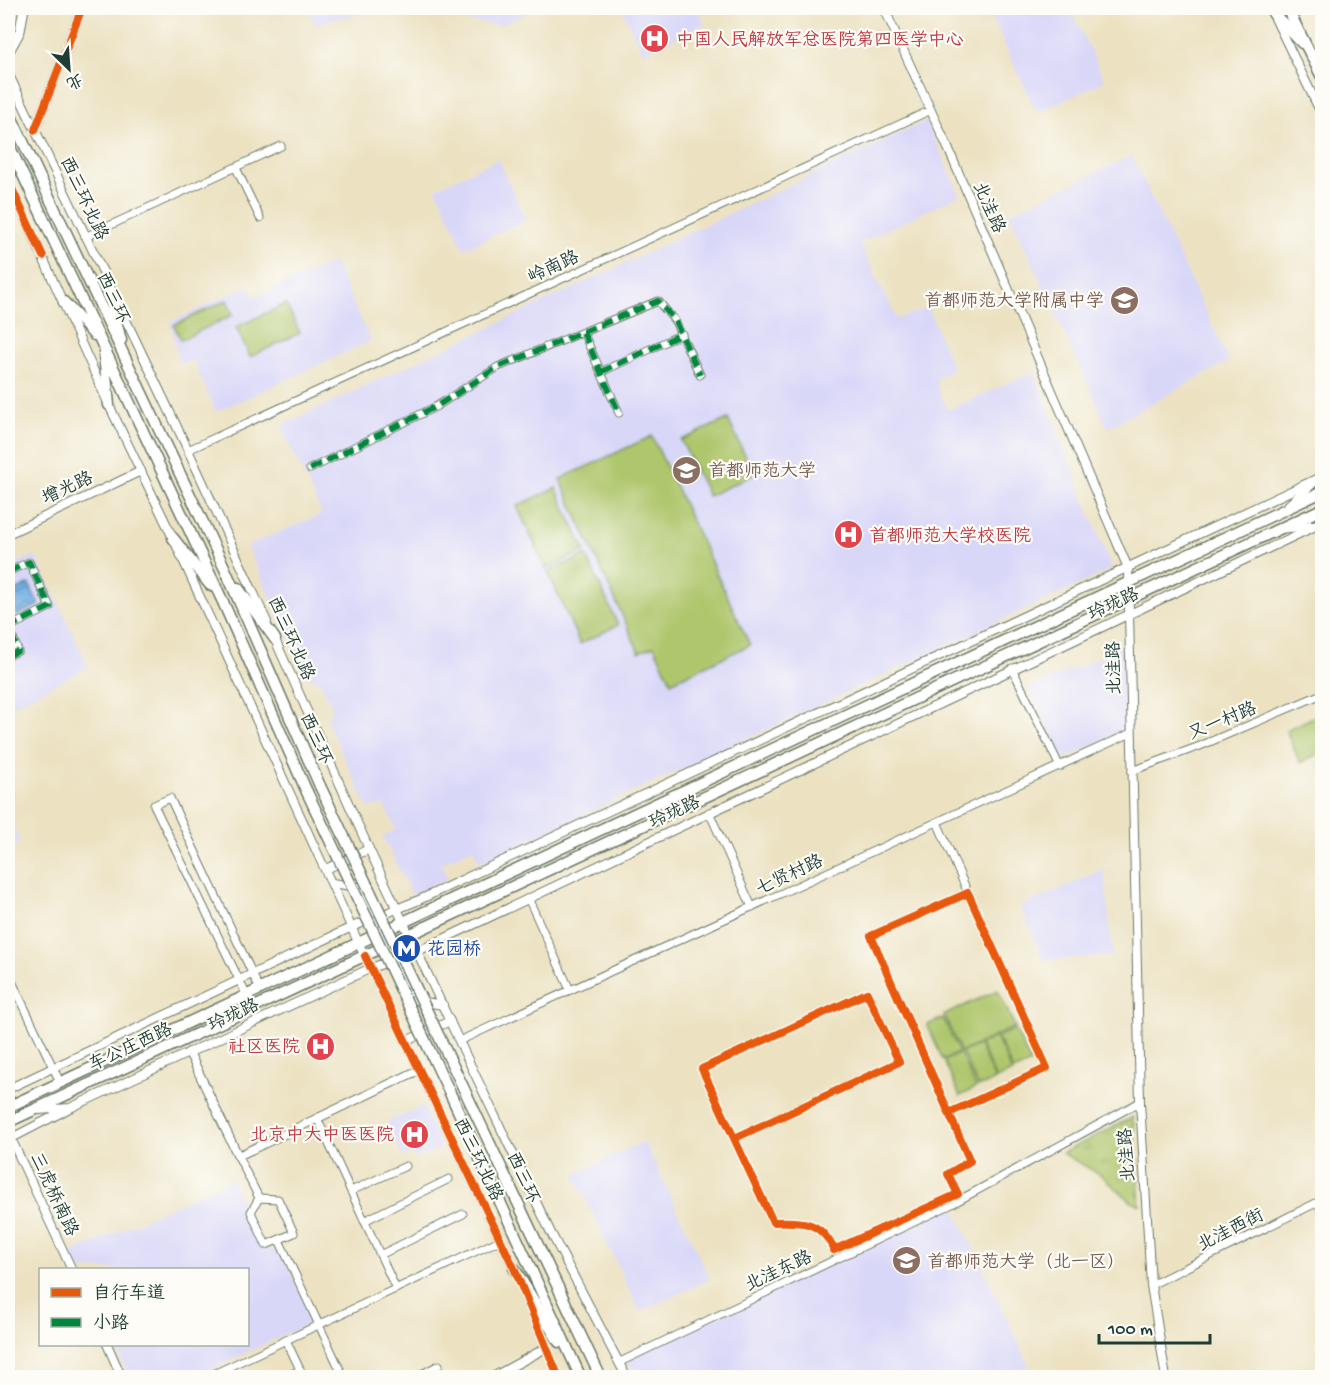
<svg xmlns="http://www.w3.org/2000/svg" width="1330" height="1385" font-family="'Gochi Hand','LXGW WenKai TC',sans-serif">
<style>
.built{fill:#d9d7f8}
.grass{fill:#aec66c;stroke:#668250;stroke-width:1.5}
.park{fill:url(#park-tufts);stroke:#668250;stroke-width:1.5}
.water{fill:url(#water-waves);stroke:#48768b;stroke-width:1.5}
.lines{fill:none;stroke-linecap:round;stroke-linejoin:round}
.minor-casing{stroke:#677766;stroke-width:9}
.tertiary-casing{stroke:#677766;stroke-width:10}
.secondary-casing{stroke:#677766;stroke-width:11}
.primary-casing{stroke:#677766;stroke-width:13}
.trunk-casing{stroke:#677766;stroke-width:13}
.minor{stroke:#fff;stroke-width:7}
.tertiary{stroke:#fff;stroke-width:8}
.secondary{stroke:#fff;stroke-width:9}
.primary{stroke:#fff;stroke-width:10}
.trunk{stroke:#fff;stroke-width:10}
.trunk-bridge-casing{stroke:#677766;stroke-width:13;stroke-linecap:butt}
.trunk-bridge{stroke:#fff;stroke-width:10}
.quiet{stroke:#00873e;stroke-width:6;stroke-dasharray:12 6;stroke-linecap:butt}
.cycleway-casing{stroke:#fdfcf7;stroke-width:11}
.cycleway{stroke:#e8590c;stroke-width:8}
.labels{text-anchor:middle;stroke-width:4.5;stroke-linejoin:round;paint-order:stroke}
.health-label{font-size:18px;fill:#be3a42;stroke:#fdfcf7;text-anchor:start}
.street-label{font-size:18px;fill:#1f3d34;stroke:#fdfcf7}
.education-label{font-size:18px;fill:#785e54;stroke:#fdfcf7;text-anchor:start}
.transit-label{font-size:18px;fill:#164399;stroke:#fdfcf7;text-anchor:start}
</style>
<defs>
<pattern id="park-tufts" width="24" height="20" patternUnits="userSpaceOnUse" patternTransform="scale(1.5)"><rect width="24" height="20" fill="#aec66c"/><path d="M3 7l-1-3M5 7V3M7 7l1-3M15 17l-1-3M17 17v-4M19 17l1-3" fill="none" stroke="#8da25a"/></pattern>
<pattern id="water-waves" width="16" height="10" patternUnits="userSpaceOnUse" patternTransform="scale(1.5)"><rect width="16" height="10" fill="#70aee2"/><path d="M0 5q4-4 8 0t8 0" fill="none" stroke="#5b8fb8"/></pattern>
</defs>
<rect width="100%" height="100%" fill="#fdfcf7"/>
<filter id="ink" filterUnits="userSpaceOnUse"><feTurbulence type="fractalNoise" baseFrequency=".0167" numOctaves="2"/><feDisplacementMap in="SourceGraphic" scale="12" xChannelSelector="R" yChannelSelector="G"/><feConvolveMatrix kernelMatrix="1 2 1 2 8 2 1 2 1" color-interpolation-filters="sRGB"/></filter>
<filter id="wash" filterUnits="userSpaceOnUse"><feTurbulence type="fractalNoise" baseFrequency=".008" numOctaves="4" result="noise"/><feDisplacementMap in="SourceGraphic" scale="24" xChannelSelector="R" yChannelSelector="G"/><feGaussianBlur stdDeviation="1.35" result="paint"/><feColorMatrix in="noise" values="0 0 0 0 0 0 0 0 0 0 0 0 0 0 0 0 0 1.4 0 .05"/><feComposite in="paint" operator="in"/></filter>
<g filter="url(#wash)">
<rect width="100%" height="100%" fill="#ece2c2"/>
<g class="built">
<polygon points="307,8 392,8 329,20 316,26"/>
<polygon points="400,8 537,8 501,25 429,17"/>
<polygon points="621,8 697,8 705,24 643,53"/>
<polygon points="987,8 1070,8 1105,81 1037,113"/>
<polygon points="926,121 960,195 859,243 897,319 928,308 953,369 937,378 938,391 948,410 1034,372 1112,569 480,863 473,848 442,863 448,879 412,895 383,837 396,829 384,805 368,808 326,719 333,709 320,681 308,678 247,546 322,514 281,426"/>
<polygon points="1132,156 1229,361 1108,428 1009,213"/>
<polygon points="498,159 526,220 464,249 436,188"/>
<polygon points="334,262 371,341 216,412 193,360 180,365 170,322 247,286 255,297"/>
<polygon points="35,555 89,667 8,708 8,567"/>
<polygon points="1122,648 1126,730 1064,759 1029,688"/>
<polygon points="8,815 20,841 8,848"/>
<polygon points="1104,869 1113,956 1044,960 1020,907"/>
<polygon points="423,1106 442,1147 415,1159 412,1153 403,1157 387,1122"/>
<polygon points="644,1141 710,1279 640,1312 574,1175"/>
<polygon points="231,1179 264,1249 281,1251 315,1321 193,1377 130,1377 114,1345 248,1344 248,1270 77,1269 70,1254"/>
<polygon points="952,1204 1028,1363 1023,1378 636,1378 627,1359"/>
</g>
<g class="grass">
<polygon points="227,300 233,315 181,340 174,325"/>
<polygon points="286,304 300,333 250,357 236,327"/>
<polygon points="728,419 754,475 708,496 681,440"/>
<polygon points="652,436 750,645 671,682 654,646 639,652 560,479"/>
<polygon points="556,488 585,551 546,569 517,506"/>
<polygon points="586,555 618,625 580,644 548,572"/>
<polygon points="1322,713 1322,752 1300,763 1286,730"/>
<polygon points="998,990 1015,1027 961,1052 944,1015"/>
<polygon points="943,1018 959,1052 943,1060 927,1025"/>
<polygon points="1015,1029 1031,1063 1013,1071 997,1037"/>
<polygon points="996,1037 1012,1072 996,1079 980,1044"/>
<polygon points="979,1045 995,1080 978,1087 962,1052"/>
<polygon points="960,1053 976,1088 960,1096 944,1061"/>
</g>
<polygon class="park" points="1133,1117 1140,1205 1132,1202 1101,1175 1062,1153"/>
<polygon class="water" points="29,584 39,605 16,616 8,595"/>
</g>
<g filter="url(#ink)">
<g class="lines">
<defs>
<g id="minor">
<polyline points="236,168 260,218"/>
<polyline points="85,237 281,146"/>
<polyline points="583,332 619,413"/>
<polyline points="601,372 682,334"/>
<polyline points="188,450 931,110"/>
<polyline points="310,469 437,406 498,367 658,301 675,321 700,375"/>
<polyline points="8,572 29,562 50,607 9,627 8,623"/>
<polyline points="8,656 18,651 9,627"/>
<polyline points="1012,668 1060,767"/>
<polyline points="1132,771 1200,746 1322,694"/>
<polyline points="709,812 752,907"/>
<polyline points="937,822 968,893"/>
<polyline points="528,898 570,990"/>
<polyline points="8,973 60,1082"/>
<polyline points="247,996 154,805 170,798 260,990"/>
<polyline points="459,1041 1131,733"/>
<polyline points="317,1118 396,1289"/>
<path d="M 735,1138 L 899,1062 L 867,993 L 702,1069 L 773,1222 C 803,1221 821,1221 834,1250 L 958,1194 L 948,1174 L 970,1161 L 871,936 L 968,893 L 1047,1068 L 949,1113"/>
<polyline points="238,1156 259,1198"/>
<polyline points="351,1191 406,1166"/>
<polygon points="259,1198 278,1199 294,1233 266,1245 251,1212"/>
<polyline points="364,1221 449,1179"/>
<polyline points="279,1240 344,1378"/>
<polyline points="380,1255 463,1214"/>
<polyline points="1151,1285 1322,1200"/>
<polyline points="286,1340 304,1378"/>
<polyline points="620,1362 952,1204 1140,1102"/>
<polyline points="205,1378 500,1240"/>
<polyline points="283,1378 300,1370"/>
<polyline points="414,1378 439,1365"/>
</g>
<g id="tertiary">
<polyline points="884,8 948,148 1128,568 1140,1102 1151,1285 1166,1378"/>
<polyline points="1270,8 1322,115"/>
<polyline points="8,73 188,450 267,622"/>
<polyline points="8,180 109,405 173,538 359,944 516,1273"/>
<polyline points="8,534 141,471"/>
<polyline points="272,633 369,849 459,1041 550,1231 627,1378"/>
<polyline points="326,869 369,849"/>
<polyline points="332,883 358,887 413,1000 443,1005"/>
<polyline points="406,1041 450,1021"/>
<polyline points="189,1052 238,1156 419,1070"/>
<polyline points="8,1089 352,927 419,900 1314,480"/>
<polyline points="38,1110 70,1108 371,968 418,951 1322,523"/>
<polyline points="8,1132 72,1270"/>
<polyline points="8,1140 66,1110"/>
<polyline points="522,1288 559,1378"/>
<polyline points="107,1344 122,1378"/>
<polyline points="491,1378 546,1348"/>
</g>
<g id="secondary">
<polyline points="8,53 20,31 24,8"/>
<polyline points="35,130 82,8"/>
<polyline points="1288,506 1319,477"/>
<polyline points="1284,528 1317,525"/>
</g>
<g id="primary">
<polyline points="8,1107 1322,492"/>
<polyline points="8,1122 1322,509"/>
</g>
<g id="trunk">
<polyline points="1287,8 1322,77"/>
<polyline points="1273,13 1302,43"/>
<polyline points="8,110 225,569 320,786"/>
<polyline points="8,143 223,602 307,792"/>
<polyline points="105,280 121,340"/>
<polyline points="64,302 94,335"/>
<polyline points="104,355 109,405"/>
<polyline points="173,538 210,585"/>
<polyline points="238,588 275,639"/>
<polyline points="463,1087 601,1378"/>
<polyline points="450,1093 581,1378"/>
<polyline points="514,1268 559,1342"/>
</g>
</defs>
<use href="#minor" class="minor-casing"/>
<use href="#tertiary" class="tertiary-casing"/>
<use href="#secondary" class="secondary-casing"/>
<use href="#primary" class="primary-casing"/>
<use href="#trunk" class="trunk-casing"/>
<use href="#minor" class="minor"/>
<use href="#tertiary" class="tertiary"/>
<use href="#secondary" class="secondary"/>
<use href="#primary" class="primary"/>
<use href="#trunk" class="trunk"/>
<defs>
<g id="trunk-bridge">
<polyline points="320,786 463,1087"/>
<polyline points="307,792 450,1093"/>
</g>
</defs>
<use href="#trunk-bridge" class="trunk-bridge-casing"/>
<use href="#trunk-bridge" class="trunk-bridge"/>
<g class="quiet">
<polyline points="583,332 619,413"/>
<polyline points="601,372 682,334"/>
<polyline points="310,469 437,406 498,367 658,301 675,321 700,375"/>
<polyline points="8,572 29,562 50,607 9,627 8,623"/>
<polyline points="8,656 18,651 9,627"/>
</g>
<defs>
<g id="cycleway">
<polyline points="35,130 82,8"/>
<polyline points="8,180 43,256"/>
<polyline points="365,956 514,1268 559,1378"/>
<path d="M 735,1138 L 899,1062 L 867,993 L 702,1069 L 773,1222 C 803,1221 821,1221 834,1250 L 958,1194 L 948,1174 L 970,1161 L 871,936 L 968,893 L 1047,1068 L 949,1113"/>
</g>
</defs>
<use href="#cycleway" class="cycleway-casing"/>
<use href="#cycleway" class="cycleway"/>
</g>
</g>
<defs>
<symbol id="hospital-disc" viewBox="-11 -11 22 22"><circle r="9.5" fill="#e0444e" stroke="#fdfcf7"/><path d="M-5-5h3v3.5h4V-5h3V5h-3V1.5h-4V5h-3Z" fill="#fff"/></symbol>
<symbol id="school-disc" viewBox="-11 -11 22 22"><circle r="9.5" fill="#8d6e63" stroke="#fdfcf7"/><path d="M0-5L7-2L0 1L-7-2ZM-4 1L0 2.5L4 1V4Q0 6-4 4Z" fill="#fff"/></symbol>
<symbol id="university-disc" viewBox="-11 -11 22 22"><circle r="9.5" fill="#8d6e63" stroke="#fdfcf7"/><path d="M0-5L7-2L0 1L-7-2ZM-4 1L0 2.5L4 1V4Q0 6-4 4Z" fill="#fff"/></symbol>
<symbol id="metro-disc" viewBox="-11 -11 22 22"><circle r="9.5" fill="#1a4fb4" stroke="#fdfcf7"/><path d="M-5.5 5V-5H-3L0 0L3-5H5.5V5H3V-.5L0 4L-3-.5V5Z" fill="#fff"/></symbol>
</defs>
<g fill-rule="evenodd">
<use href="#hospital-disc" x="638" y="22" width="33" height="33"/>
<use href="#school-disc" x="1108" y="284" width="33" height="33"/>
<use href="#university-disc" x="670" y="454" width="33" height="33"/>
<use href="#hospital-disc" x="832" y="518" width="33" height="33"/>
<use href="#metro-disc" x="390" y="932" width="33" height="33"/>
<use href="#hospital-disc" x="304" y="1030" width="33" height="33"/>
<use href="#hospital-disc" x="398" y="1118" width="33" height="33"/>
<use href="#university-disc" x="890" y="1244" width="33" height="33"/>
</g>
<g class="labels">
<g class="health-label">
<text x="676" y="45">中国人民解放军总医院第四医学中心</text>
<text x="869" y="541">首都师范大学校医院</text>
<text x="300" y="1052" text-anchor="end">社区医院</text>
<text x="394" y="1140" text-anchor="end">北京中大中医医院</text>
</g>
<g class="street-label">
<text transform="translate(85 198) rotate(65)" y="6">西三环北路</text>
<text transform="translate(990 207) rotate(66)" y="6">北洼路</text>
<text transform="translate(553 266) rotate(-25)" y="6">岭南路</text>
<text transform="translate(114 297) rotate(65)" y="6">西三环</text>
<text transform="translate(67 487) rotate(-25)" y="6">增光路</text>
<text transform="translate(1113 603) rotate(-25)" y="6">玲珑路</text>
<text transform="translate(292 638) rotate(66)" y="6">西三环北路</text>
<text transform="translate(1113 668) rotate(-91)" y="6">北洼路</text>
<text transform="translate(1222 720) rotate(-22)" y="6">又一村路</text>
<text transform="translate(317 738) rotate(66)" y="6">西三环</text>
<text transform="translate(674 811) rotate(-25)" y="6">玲珑路</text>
<text transform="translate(789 874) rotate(-25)" y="6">七贤村路</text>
<text transform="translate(233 1014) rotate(-25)" y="6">玲珑路</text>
<text transform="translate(130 1046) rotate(-25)" y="6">车公庄西路</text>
<text transform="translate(1126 1155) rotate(-94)" y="6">北洼路</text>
<text transform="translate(479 1159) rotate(64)" y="6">西三环北路</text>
<text transform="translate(524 1177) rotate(65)" y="6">西三环</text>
<text transform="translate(55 1194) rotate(65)" y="6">三虎桥南路</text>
<text transform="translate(1230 1229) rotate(-27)" y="6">北洼西街</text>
<text transform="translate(778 1270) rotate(-25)" y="6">北洼东路</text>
</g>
<g class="education-label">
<text x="1104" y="306" text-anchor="end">首都师范大学附属中学</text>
<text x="708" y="476">首都师范大学</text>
<text x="927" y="1267">首都师范大学（北一区）</text>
</g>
<g class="transit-label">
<text x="427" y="954">花园桥</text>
</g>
</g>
<rect width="1330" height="1385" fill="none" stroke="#fdfcf7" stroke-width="30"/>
<rect x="39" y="1268" width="210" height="78" fill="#fdfcf7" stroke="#a4b0a9" stroke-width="1.5"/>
<rect x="51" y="1288" width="30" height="9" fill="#e8590c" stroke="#a4b0a9" stroke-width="1.5"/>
<text x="93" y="1298" font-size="18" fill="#1f3d34">自行车道</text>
<rect x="51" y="1318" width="30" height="9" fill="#00873e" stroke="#a4b0a9" stroke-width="1.5"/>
<text x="93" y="1328" font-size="18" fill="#1f3d34">小路</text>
<g transform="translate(69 69) rotate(155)" stroke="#fdfcf7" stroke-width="4.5" paint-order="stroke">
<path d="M0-4.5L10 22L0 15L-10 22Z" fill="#1f3d34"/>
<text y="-9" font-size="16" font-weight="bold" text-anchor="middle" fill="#1f3d34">北</text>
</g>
<path d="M1099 1334v9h111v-9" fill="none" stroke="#1f3d34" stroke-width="3"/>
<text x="1108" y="1334" font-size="18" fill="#1f3d34" stroke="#fdfcf7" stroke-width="4.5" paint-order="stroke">100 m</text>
</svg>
